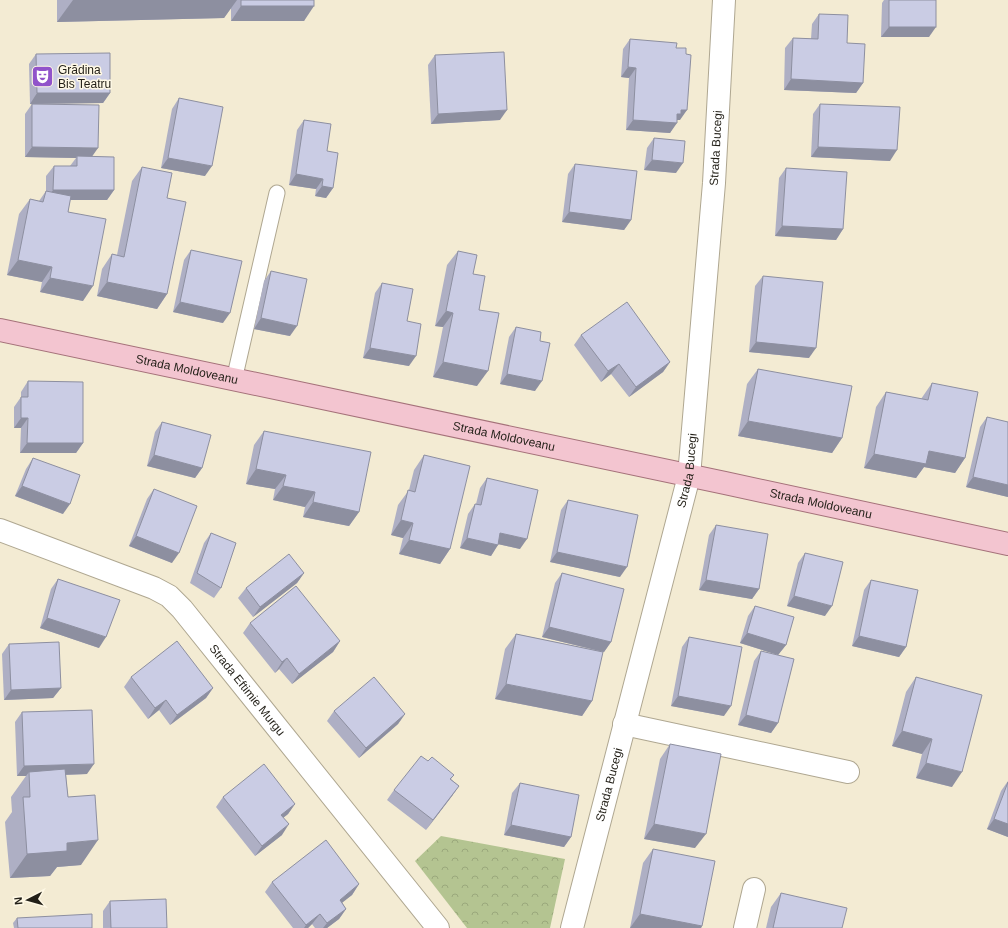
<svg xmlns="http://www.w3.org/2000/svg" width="1008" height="928" font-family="Arial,sans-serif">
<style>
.park{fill:url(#park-crowns)}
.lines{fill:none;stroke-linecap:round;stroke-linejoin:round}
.lane-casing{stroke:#afa791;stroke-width:17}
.street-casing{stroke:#afa791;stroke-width:24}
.primary-casing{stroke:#a5727a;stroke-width:24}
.lane{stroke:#fff;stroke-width:15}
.street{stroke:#fff;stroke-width:22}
.primary{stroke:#f3c5d0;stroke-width:22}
.wall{fill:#aeafc4}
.shaded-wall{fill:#8d8fa0}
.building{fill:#cacce4;stroke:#8d8fa0}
.labels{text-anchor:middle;stroke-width:3;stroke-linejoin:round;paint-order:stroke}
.poi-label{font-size:12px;fill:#221f17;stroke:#fef8e5;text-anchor:start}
.street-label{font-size:12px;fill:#221f17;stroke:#fef8e5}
</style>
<defs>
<pattern id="park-crowns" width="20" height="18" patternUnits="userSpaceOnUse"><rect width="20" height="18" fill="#b4c491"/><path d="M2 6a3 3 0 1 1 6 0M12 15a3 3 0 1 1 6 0" fill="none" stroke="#9aa87c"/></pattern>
</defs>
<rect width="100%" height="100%" fill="#f3ebd3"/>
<polygon class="park" points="441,836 565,859 550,928 467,928 415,861"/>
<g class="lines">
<defs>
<polyline id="lane" points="234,380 277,193"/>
<g id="street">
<path id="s1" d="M 0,530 L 154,588 L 169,596 L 182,609 L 438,928"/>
<polyline points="624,724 848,772"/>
<path id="s2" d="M 572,928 L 689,476 L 714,183 L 724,0"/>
<polyline points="745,928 754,889"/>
</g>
<g id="primary">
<path id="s3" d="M 0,330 L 725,483 L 1008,544"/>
</g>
</defs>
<use href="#lane" class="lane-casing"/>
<use href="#street" class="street-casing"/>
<use href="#primary" class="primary-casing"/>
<use href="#lane" class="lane"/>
<use href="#street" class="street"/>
<use href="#primary" class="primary"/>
</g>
<g class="wall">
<polygon points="57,0 314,0 304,21 231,21 231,8 224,18 57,22"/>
<polygon points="884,0 936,0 929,37 881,37 882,3"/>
<polygon points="819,14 863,83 856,93 784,90 785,48 793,38 811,39 812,24"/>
<polygon points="630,39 676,48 680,120 677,120 670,133 626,130 629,78 621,77 623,49"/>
<polygon points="36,54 110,93 103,103 30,104 29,64"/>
<polygon points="435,55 500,120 431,124 428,65"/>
<polygon points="179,98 205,176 161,168 172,109"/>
<polygon points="32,104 92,156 114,190 107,200 70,200 68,212 83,301 40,292 42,282 7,275 19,214 30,199 39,201 46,191 46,176 54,166 70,166 76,158 25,157 25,114"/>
<polygon points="820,104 890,161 811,157 813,114"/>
<polygon points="304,120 327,151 333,188 326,198 315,196 316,189 289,185 297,130"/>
<polygon points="654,138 676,173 644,170 647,148"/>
<polygon points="575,164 631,220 624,230 562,222 568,174"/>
<polygon points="142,167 167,198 167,294 157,309 97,296 102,269 112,254 117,255 132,181"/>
<polygon points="786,168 843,229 836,240 775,236 779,178"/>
<polygon points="191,250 223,323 173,312 184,260"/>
<polygon points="458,251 473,274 477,386 433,377 443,327 435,326 447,265"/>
<polygon points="271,271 290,336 254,329 264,281"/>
<polygon points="763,276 809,358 749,352 755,286"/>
<polygon points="382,283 407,321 409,366 363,358 375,293"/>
<polygon points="516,327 540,341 535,391 500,384 509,337"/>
<polygon points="581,335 670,362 663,372 629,397 611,374 601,382 574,345"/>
<polygon points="758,369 842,438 832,453 738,436 747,384"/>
<polygon points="28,381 83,443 76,453 20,453 21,428 14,428 14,407 21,397 21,392"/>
<polygon points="932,383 965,458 955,473 924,467 916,478 864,468 876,407 886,392 921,399"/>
<polygon points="987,417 1008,497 966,487 980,427"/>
<polygon points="162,422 202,468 195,478 147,466 155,432"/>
<polygon points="264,431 359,512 349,526 303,517 305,507 273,500 275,489 246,484 254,445"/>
<polygon points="424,455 450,549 440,564 399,554 403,538 391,535 398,505 409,490 414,470"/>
<polygon points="33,458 63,514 15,496 26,469"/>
<polygon points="487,478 520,549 498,544 491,556 460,548 468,514 475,504 476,504 480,488"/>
<polygon points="154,489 172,563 129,546 147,499"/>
<polygon points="568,500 620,577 550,562 561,510"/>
<polygon points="716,525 759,589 752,599 699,590 709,535"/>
<polygon points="211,533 221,588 214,598 190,583 204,543"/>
<polygon points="805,553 825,616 787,606 798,563"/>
<polygon points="304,573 297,583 253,617 238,598 246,588"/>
<polygon points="562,573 611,642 604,652 602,652 592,701 582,716 495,699 505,649 516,634 599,651 542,637 555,583"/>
<polygon points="58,579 99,648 40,628 51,589"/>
<polygon points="871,580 906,647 899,657 852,646 864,590"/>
<polygon points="755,606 786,645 778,655 740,643 748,616"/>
<polygon points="250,623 340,641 333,652 292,684 279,669 275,673 243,633"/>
<polygon points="689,637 724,716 671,706 682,647"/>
<polygon points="9,644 61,688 53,698 4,700 2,654"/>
<polygon points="761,651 778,723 771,733 738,725 754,661"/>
<polygon points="131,677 213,688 206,698 170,725 159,710 148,719 124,687"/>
<polygon points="916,677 952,787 916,778 922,754 892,746 906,692"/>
<polygon points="334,711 405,714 398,724 359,758 327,721"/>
<polygon points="22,712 87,774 66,775 68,797 81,865 57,867 50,876 10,878 5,822 12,812 11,797 26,776 17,776 15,722"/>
<polygon points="670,744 695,848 644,839 660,759"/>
<polygon points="428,761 454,775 451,779 459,786 452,796 426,830 387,800 394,790"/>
<polygon points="1008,781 1008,837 987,829 1001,791"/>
<polygon points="520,783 571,837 564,847 504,835 512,793"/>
<polygon points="223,797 295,804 288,814 283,818 282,835 255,856 216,807"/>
<polygon points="653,849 702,926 701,928 630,928 643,863"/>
<polygon points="272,882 359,884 352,895 342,902 346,909 339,919 327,928 315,928 312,924 308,928 293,928 265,892"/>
<polygon points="781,893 842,928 766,928 771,907"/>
<polygon points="110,901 167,928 103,928 103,911"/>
<polygon points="17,918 92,928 14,928 13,923"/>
</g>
<g class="shaded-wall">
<polygon points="73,0 237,0 224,18 57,22"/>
<polygon points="241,6 314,6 304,21 231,21"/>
<polygon points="889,27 936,27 929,37 881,37"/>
<polygon points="628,67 636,68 629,78 621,77"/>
<polygon points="791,79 863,83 856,93 784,90"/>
<polygon points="37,93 110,93 103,103 30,104"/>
<polygon points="507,110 500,120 431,124 438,114"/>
<polygon points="681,110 687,110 680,120 677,120 677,123 670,133 626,130 633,120 677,114"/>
<polygon points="32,147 98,148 91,158 77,156 76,158 25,157"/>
<polygon points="818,147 897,150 890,161 811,157"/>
<polygon points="168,158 212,166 205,176 161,168"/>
<polygon points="652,160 683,163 676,173 644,170"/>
<polygon points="296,174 323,179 316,189 289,185"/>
<polygon points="322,186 333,188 326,198 315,196"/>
<polygon points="53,190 114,190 107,200 46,200"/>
<polygon points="569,212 631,220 624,230 562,222"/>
<polygon points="782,226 843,229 836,240 775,236"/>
<polygon points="18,260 52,267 42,282 7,275"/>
<polygon points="50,278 93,286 83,301 40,292"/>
<polygon points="107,282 167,294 157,309 97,296"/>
<polygon points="180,302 230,313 223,323 173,312"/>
<polygon points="446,311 453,313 443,327 435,326"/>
<polygon points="261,318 297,326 290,336 254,329"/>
<polygon points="756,342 816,348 809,358 749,352"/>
<polygon points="370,348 416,356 409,366 363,358"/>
<polygon points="443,362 488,371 477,386 433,377"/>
<polygon points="670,362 663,372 629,397 636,387"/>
<polygon points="619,364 611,374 601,382 608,371"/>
<polygon points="507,374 542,381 535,391 500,384"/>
<polygon points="21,418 28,418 21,428 14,428"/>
<polygon points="748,421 842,438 832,453 738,436"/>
<polygon points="27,443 83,443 76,453 20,453"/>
<polygon points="929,451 965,458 955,473 924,467 916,478 864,468 874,454"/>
<polygon points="154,455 202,468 195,478 147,466"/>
<polygon points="256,469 286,475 275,489 246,484"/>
<polygon points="973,477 1008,485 1008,497 966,487"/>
<polygon points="22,486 70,504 63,514 15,496"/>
<polygon points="283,486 315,492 305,507 273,500"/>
<polygon points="313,502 359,512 349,526 303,517"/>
<polygon points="401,520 413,523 403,538 391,535"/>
<polygon points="500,533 527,539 520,549 493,543"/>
<polygon points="136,536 179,553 172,563 129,546"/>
<polygon points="467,538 498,545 491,556 460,548"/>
<polygon points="409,540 450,549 440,564 399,554"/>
<polygon points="557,552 627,567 620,577 550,562"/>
<polygon points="304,573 297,583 253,617 260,607"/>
<polygon points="706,580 759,589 752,599 699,590"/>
<polygon points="794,596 832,606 825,616 787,606"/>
<polygon points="47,618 106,637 99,648 40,628"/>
<polygon points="549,627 611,642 604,652 542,637"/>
<polygon points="747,633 786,645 778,655 740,643"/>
<polygon points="859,636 906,647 899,657 852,646"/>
<polygon points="340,641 333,652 292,684 299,674"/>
<polygon points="287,658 279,669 275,673 282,662"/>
<polygon points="506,684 592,701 582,716 495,699"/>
<polygon points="61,688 53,698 4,700 11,690"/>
<polygon points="213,688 206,698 170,725 177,715"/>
<polygon points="678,696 731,706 724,716 671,706"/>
<polygon points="166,700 159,710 148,719 155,708"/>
<polygon points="405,714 398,724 359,758 366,748"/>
<polygon points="746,715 778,723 771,733 738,725"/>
<polygon points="902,731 932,739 922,754 892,746"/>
<polygon points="926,763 962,772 952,787 916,778"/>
<polygon points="94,764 87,774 29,776 29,772 26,776 17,776 24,766"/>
<polygon points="459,786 452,796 426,830 433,820"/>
<polygon points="295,804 288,814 274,825 281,815"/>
<polygon points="994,819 1008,824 1008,837 987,829"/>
<polygon points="289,824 282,835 255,856 262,846"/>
<polygon points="654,824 706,834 695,848 644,839"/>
<polygon points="511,825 571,837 564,847 504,835"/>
<polygon points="98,840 81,865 57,867 50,876 10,878 27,854 67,843"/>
<polygon points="359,884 352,895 333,910 340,900"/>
<polygon points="346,909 339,919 327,928 323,928 327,923"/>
<polygon points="320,914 312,924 308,928 304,928 306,925"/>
<polygon points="640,914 702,926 701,928 630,928"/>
</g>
<g class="building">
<rect x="241" y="0" width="73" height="6"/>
<rect x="889" y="0" width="47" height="27"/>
<polygon points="819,14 848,15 847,43 865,44 863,83 791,79 793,38 818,39"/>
<polygon points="630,39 677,43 676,48 686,48 686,54 691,55 687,110 681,110 681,114 677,114 677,123 633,120 636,68 628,67"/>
<polygon points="504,52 507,110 438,114 435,55"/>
<polygon points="110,53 110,93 37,93 36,54"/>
<polygon points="179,98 223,107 212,166 168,158"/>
<polygon points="32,104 99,105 98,148 32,147"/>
<polygon points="820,104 900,107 897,150 818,147"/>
<polygon points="304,120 331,124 327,151 338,153 333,188 322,186 323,179 296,174"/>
<polygon points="654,138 685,141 683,163 652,160"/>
<polygon points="77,156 114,157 114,190 53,190 54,166 77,166"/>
<polygon points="575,164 637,171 631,220 569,212"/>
<polygon points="142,167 172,173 167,198 186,202 167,294 107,282 112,254 124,257"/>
<polygon points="786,168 847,172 843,229 782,226"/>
<polygon points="46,191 71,196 68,212 106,219 93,286 50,278 52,267 18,260 30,199 43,202"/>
<polygon points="191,250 242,261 230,313 180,302"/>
<polygon points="458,251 477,255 473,274 485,276 479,310 499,313 488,371 443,362 453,313 446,311"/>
<polygon points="271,271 307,279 297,326 261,318"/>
<polygon points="763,276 823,282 816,348 756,342"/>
<polygon points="382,283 413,289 407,321 421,324 416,356 370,348"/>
<polygon points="627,302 670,362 636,387 619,364 608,371 581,335"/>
<polygon points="516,327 541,332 540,341 550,343 542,381 507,374"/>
<polygon points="758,369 852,386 842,438 748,421"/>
<polygon points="28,381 83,382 83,443 27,443 28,418 21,418 21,397 28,397"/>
<polygon points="932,383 978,392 965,458 929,451 926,464 874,454 886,392 928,400"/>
<polygon points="987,417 1008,422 1008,485 973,477"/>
<polygon points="162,422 211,435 202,468 154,455"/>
<polygon points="264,431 371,452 359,512 313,502 315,492 283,486 286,475 256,469"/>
<polygon points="424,455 470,466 450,549 409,540 413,523 401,520 408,490 415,492"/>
<polygon points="33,458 80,475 70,504 22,486"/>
<polygon points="487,478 538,490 527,539 500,533 498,545 467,538 475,504 481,505"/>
<polygon points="154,489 197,506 179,553 136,536"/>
<polygon points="568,500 638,515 627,567 557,552"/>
<polygon points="716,525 768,534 759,589 706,580"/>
<polygon points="211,533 236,543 221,588 197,573"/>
<polygon points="805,553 843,562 832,606 794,596"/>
<polygon points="289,554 304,573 260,607 246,588"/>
<polygon points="562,573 624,589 611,642 549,627"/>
<polygon points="58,579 120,600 106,637 47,618"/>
<polygon points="871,580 918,590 906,647 859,636"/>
<polygon points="296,586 340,641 299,674 287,658 282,662 250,623"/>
<polygon points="755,606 794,617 786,645 747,633"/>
<polygon points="516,634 603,652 592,701 506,684"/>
<polygon points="689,637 742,647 731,706 678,696"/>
<polygon points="177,641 213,688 177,715 166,700 155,708 131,677"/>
<polygon points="59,642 61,688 11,690 9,644"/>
<polygon points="761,651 794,659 778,723 746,715"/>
<polygon points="374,677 405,714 366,748 334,711"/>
<polygon points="916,677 982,695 962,772 926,763 932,739 902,731"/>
<polygon points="92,710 94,764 24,766 22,712"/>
<polygon points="670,744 721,754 706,834 654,824"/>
<polygon points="421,756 428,761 432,757 454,775 450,779 459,786 433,820 394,790"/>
<polygon points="264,764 295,804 281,815 289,824 262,846 223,797"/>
<polygon points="65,769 68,797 95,795 98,840 67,843 67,851 27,854 23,797 30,797 29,772"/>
<polygon points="1008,782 1008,824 994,819"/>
<polygon points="520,783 579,795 571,837 511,825"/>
<polygon points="326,840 359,884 340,900 346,909 327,923 320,914 306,925 272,882"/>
<polygon points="653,849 715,861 702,926 640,914"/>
<polygon points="781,893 847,908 842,928 773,928"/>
<polygon points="166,899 167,928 111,928 110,901"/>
<polygon points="92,914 92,928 18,928 17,918"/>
</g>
<defs>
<symbol id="theatre-square" viewBox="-11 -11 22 22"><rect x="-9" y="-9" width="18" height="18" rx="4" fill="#9153ca" stroke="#fef8e5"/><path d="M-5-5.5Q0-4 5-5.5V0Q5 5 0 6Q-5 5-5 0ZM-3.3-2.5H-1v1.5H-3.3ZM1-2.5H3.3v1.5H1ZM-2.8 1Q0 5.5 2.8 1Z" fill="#fff"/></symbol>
</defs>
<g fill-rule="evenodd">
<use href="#theatre-square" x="30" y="64" width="25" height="25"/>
</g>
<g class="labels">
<g class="poi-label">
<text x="58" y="74">Grădina<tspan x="58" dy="14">Bis Teatru</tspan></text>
</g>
<g class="street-label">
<text dy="4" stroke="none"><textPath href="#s2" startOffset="796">Strada Bucegi</textPath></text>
<text dy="4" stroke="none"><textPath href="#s3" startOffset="191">Strada Moldoveanu</textPath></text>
<text dy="4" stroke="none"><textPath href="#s3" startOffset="515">Strada Moldoveanu</textPath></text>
<text dy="4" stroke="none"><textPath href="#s2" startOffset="472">Strada Bucegi</textPath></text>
<text dy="4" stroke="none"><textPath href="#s3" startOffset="839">Strada Moldoveanu</textPath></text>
<text dy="4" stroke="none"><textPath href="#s1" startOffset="304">Strada Eftimie Murgu</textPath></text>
<text dy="4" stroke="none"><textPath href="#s2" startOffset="148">Strada Bucegi</textPath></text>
</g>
</g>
<g transform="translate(28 900) rotate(264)" stroke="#fef8e5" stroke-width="3" paint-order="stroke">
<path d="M0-3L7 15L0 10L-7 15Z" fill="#221f17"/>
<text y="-6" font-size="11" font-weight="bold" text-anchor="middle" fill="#221f17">N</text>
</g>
</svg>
